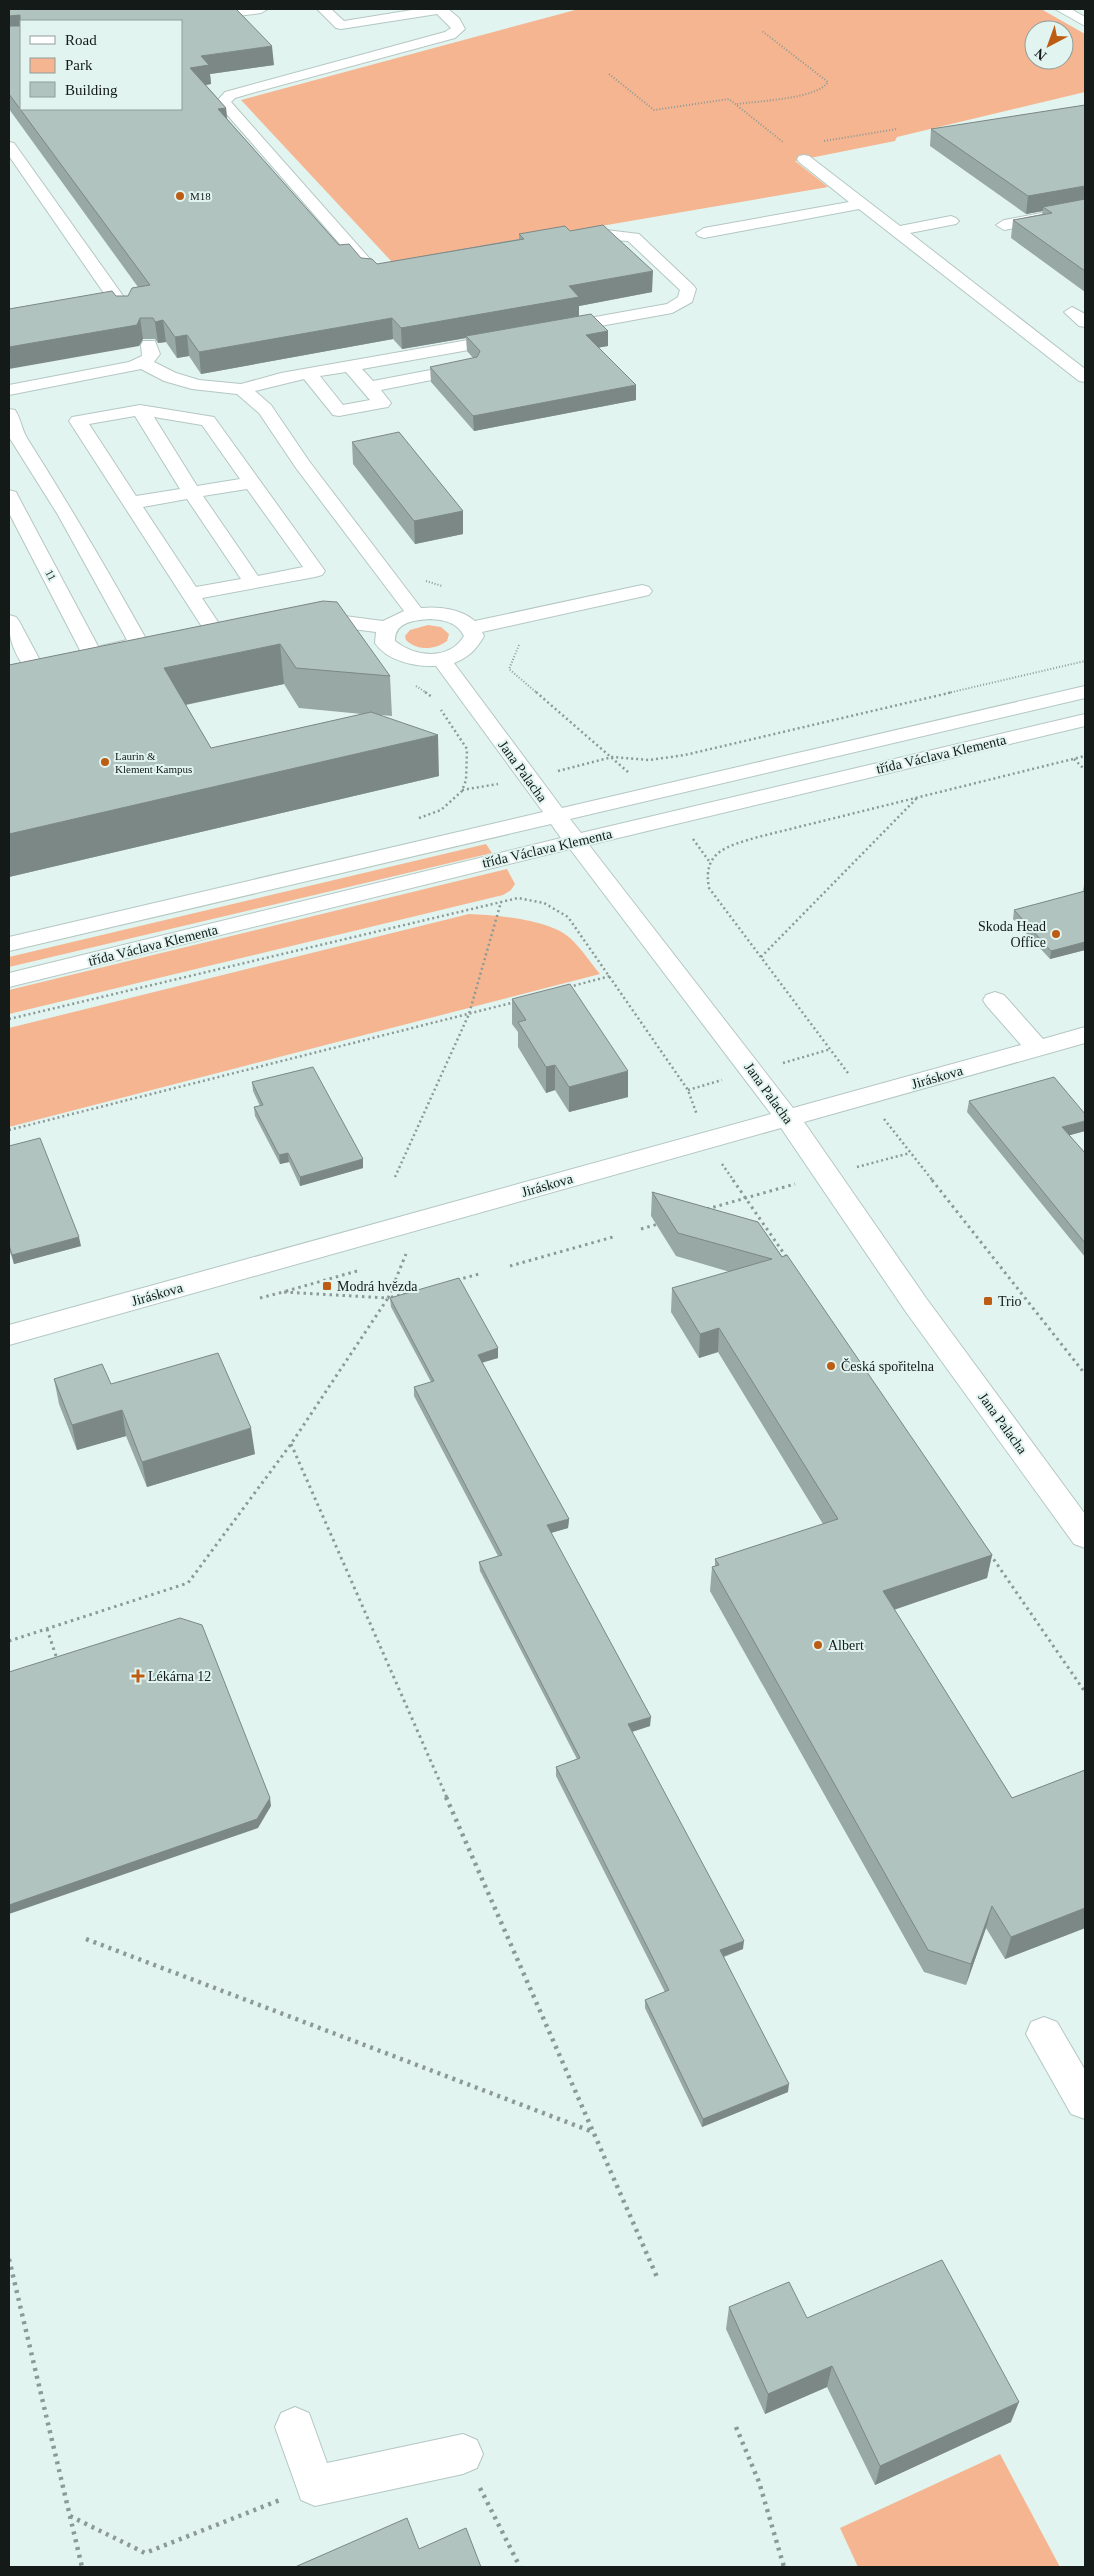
<svg xmlns="http://www.w3.org/2000/svg" width="1094" height="2576" font-family="'Times New Roman',serif">
<style>
.green{fill:#f5b590;fill-rule:evenodd}
.lines{fill:none;stroke-linecap:round;stroke-linejoin:round}
.minor-casing{stroke:#b4c7c3;stroke-width:2}
.path-far3{stroke:#8c9a97;stroke-width:2;stroke-dasharray:1 2;stroke-linecap:butt}
.path-far2{stroke:#8c9a97;stroke-width:2.5;stroke-dasharray:2 3;stroke-linecap:butt}
.path-far1{stroke:#8c9a97;stroke-width:3;stroke-dasharray:2.5 4;stroke-linecap:butt}
.path{stroke:#8c9a97;stroke-width:4.5;stroke-dasharray:3 5;stroke-linecap:butt}
.minor{fill:#fff;fill-rule:evenodd}
.wall{fill:#98a8a4;fill-rule:evenodd}
.shaded-wall{fill:#7c8886}
.building{fill:#b1c3bf;stroke:#7c8886;fill-rule:evenodd}
.poi-dot{fill:#bc5d13;stroke:#e1f4f0;stroke-width:2}
.labels{text-anchor:middle;stroke-width:4;stroke-linejoin:round;paint-order:stroke}
.far-poi-label{font-size:11px;fill:#131a18;stroke:#e1f4f0;text-anchor:start}
.far-street-label{font-size:11px;fill:#131a18;stroke:#e1f4f0}
.street-label{font-size:14px;fill:#131a18;stroke:#e1f4f0}
.poi-label{font-size:14px;fill:#131a18;stroke:#e1f4f0;text-anchor:start}
</style>
<rect width="100%" height="100%" fill="#e1f4f0"/>
<g class="green">
<path d="M 579,9 L 1041,9 L 1085,34 L 1085,92 L 897,137 L 895,141 L 795,161 L 828,187 L 392,262 L 241,100 ZM 1034,30 L 1064,30 L 1064,60 L 1034,60 Z"/>
<path d="M 428,625 L 441,627 L 449,634 L 447,641 C 435,650 417,651 406,640 L 405,636 L 410,630 Z"/>
<polygon points="486,844 492,853 9,967 9,957"/>
<polygon points="507,869 515,884 511,890 503,895 9,1014 9,990"/>
<path d="M 469,914 C 495,915 550,919 570,938 C 581,948 590,962 600,974 L 9,1127 L 9,1028 Z"/>
<polygon points="1000,2454 1060,2567 858,2567 840,2528"/>
</g>
<g class="lines">
<defs>
<g id="minor">
<polygon points="232,9 268,9 261,13 181,23 181,21 161,21 168,17"/>
<polygon points="317,9 331,9 344,21 418,9 448,9 459,18 465,29 455,38 252,93 235,98 231,102 378,268 380,271 372,276 366,274 216,102 225,92 445,32 451,28 437,14 341,29 336,28"/>
<polygon points="1055,9 1071,9 1085,17 1085,26"/>
<polygon points="9,142 14,143 131,307 133,311 131,315 119,315 9,156"/>
<polygon points="804,155 809,156 900,226 951,216 956,218 959,221 956,224 910,233 1085,369 1085,382 1079,381 859,209 704,238 698,236 696,233 704,228 849,202 799,162 797,159 799,156"/>
<polygon points="1085,205 1085,215 1004,230 996,225 1004,220"/>
<polygon points="598,229 639,234 694,286 696,289 692,302 672,313 562,333 556,332 554,328 556,324 667,304 678,297 680,290 628,241 598,239 577,243 569,238 571,235"/>
<polygon points="1072,307 1085,314 1085,327 1079,326 1064,312"/>
<path d="M 502,334 L 508,335 L 510,339 L 508,343 L 362,369 L 373,381 L 467,363 L 473,364 L 476,368 L 473,372 L 467,373 L 381,390 L 391,403 L 388,407 L 382,408 L 339,416 L 333,415 L 304,379 L 255,391 L 271,405 L 309,461 L 421,608 C 439,606 461,609 475,621 L 642,585 L 649,587 L 652,591 L 649,595 L 482,632 L 484,636 C 476,650 469,657 454,663 L 562,808 L 1085,686 L 1085,698 L 570,819 L 581,833 L 1085,714 L 1085,726 L 589,845 L 793,1108 L 1021,1045 L 986,1005 L 983,1000 L 986,995 L 995,992 L 1004,995 L 1043,1039 L 1085,1027 L 1085,1043 L 804,1122 L 926,1298 L 1085,1514 L 1085,1548 L 1074,1544 L 906,1312 L 781,1128 L 9,1345 L 9,1325 L 771,1114 L 570,849 L 9,987 L 9,973 L 561,838 L 551,824 L 9,951 L 9,937 L 543,812 L 436,666 C 415,667 387,661 375,643 L 376,632 L 337,627 L 316,632 L 309,630 L 306,626 L 309,622 L 337,615 L 383,621 L 404,611 L 296,468 L 259,413 L 237,394 L 192,389 L 164,381 L 141,369 L 9,395 L 9,385 L 129,362 L 142,356 L 141,345 L 143,341 L 155,341 L 160,354 L 154,362 L 176,373 L 199,380 L 241,384 L 281,373 ZM 346,372 L 370,400 L 343,405 L 320,376 ZM 430,619 C 444,620 457,622 464,636 C 449,661 415,657 395,641 C 394,622 415,620 430,619 Z"/>
<path d="M 140,405 L 214,417 L 325,571 L 322,575 L 315,577 L 202,598 L 234,646 L 231,650 L 217,650 L 69,421 L 72,417 L 78,416 ZM 135,416 L 180,489 L 136,496 L 89,424 ZM 154,417 L 202,425 L 240,479 L 197,486 ZM 247,489 L 303,567 L 258,576 L 203,496 ZM 187,499 L 241,579 L 196,587 L 143,507 Z"/>
<path d="M 9,409 L 15,410 C 21,419 22,430 27,438 C 70,506 110,574 149,644 L 146,648 L 108,656 L 102,655 L 99,658 L 85,658 L 82,654 L 9,513 L 9,490 L 16,492 L 18,496 L 99,648 L 101,646 L 127,640 L 58,515 L 9,437 Z"/>
<path d="M 9,615 L 16,617 L 19,621 L 43,666 L 40,670 L 33,672 L 26,670 C 13,651 8,638 9,615 Z"/>
<polygon points="1044,2017 1057,2022 1085,2070 1085,2119 1071,2114 1026,2034 1031,2022"/>
<polygon points="295,2407 309,2413 327,2463 463,2434 477,2440 483,2454 477,2468 463,2474 315,2506 301,2500 275,2427 281,2413"/>
</g>
</defs>
<use href="#minor" class="minor-casing"/>
<g class="path-far3">
<polyline points="609,74 654,110 729,99 784,143"/>
<path d="M 737,104 C 758,101 817,99 828,82 L 762,31"/>
<polyline points="824,141 897,129"/>
<polyline points="426,581 442,586"/>
<polyline points="519,645 509,669 537,693"/>
<polyline points="416,686 427,693"/>
<polyline points="948,693 1085,661"/>
</g>
<g class="path-far2">
<polyline points="425,692 432,697"/>
<polyline points="536,692 628,772"/>
<polyline points="1074,759 1085,770"/>
<polyline points="558,771 612,757 649,760 685,755 953,692"/>
<polyline points="462,790 498,784"/>
<polyline points="419,818 441,810 462,791 466,780 467,749 441,710"/>
<polyline points="693,839 709,861"/>
<polyline points="761,957 918,797"/>
<polyline points="569,987 610,976"/>
<polyline points="9,1019 518,898 544,903 568,917 688,1090 697,1115"/>
<polyline points="783,1063 831,1049"/>
<path d="M 848,1073 L 709,888 C 702,851 728,846 758,837 L 1085,756"/>
<polyline points="688,1090 722,1080"/>
<polyline points="884,1119 933,1181"/>
<polyline points="9,1130 515,1002"/>
<polyline points="722,1164 734,1181"/>
<polyline points="857,1167 910,1153"/>
<polyline points="395,1177 469,1014 501,902"/>
</g>
<g class="path-far1">
<polyline points="733,1180 787,1258"/>
<polyline points="932,1180 1085,1374"/>
<polyline points="707,1209 795,1184"/>
<polyline points="641,1229 658,1224"/>
<polyline points="510,1266 613,1237"/>
<polyline points="357,1271 283,1292 388,1298 406,1254"/>
<polyline points="457,1280 479,1274"/>
<polyline points="260,1298 283,1292"/>
<polyline points="291,1444 447,1798"/>
<polyline points="990,1554 1085,1692"/>
<polyline points="47,1629 57,1659"/>
<polyline points="9,1641 188,1583 291,1444 388,1298 405,1294"/>
</g>
<g class="path">
<polyline points="446,1797 657,2277"/>
<polyline points="86,1939 593,2132"/>
<polyline points="9,2259 82,2567"/>
<polyline points="736,2427 759,2482 784,2567"/>
<polyline points="480,2488 520,2567"/>
<polyline points="70,2516 145,2553 280,2500"/>
</g>
<use href="#minor" class="minor"/>
</g>
<g class="wall">
<polygon points="9,9 274,65 210,74 211,84 206,85 226,108 227,119 339,245 361,258 377,264 519,239 519,234 570,231 652,292 579,306 579,317 608,331 608,346 599,347 636,400 474,431 431,382 430,367 473,358 467,351 466,338 402,349 393,339 201,374 189,356 177,358 166,342 158,343 155,339 143,339 139,346 116,296 128,296 138,287 9,109"/>
<polygon points="1085,105 1085,292 1011,238 1013,220 1042,214 1043,211 1026,214 930,146 931,129"/>
<polygon points="352,442 463,511 463,534 415,544 353,464"/>
<path d="M 323,601 L 390,676 L 392,716 L 381,715 L 439,776 L 9,877 L 9,665 ZM 284,684 L 299,708 L 362,714 L 211,748 L 186,705 Z"/>
<polygon points="1084,885 1085,885 1085,950 1050,959 1013,919 1014,910 1083,892"/>
<polygon points="512,999 628,1097 569,1112 555,1090 546,1093 518,1047 518,1032 512,1024"/>
<polygon points="252,1082 363,1159 363,1168 300,1186 289,1162 280,1164 255,1116 254,1107 260,1106 253,1091"/>
<polygon points="969,1101 1085,1114 1085,1131 1069,1135 1085,1153 1085,1257 967,1112"/>
<polygon points="9,1146 81,1246 14,1264 9,1249"/>
<polygon points="652,1192 758,1222 992,1555 987,1578 894,1609 1012,1798 1085,1770 1085,1928 1005,1959 986,1928 966,1985 924,1972 710,1591 712,1567 715,1566 715,1559 823,1524 718,1352 699,1358 671,1312 672,1288 730,1272 676,1256 651,1216"/>
<polygon points="390,1298 498,1348 498,1358 482,1362 569,1519 568,1528 551,1533 650,1726 632,1732 743,1949 724,1957 788,2092 702,2127 645,2008 645,2000 665,1992 556,1776 556,1767 577,1759 480,1571 479,1562 498,1556 414,1396 414,1387 431,1382 391,1307"/>
<polygon points="54,1379 111,1384 255,1454 147,1487 126,1436 77,1450 59,1404"/>
<polygon points="729,2307 807,2318 1011,2422 875,2485 827,2387 765,2414 726,2329"/>
</g>
<g class="shaded-wall">
<polygon points="20,15 21,26 9,35 9,16"/>
<polygon points="272,46 274,65 210,74 211,84 192,87 190,68 201,56"/>
<polygon points="226,108 228,127 218,109"/>
<polygon points="1085,186 1085,204 1043,207 1043,211 1026,214 1028,196"/>
<polygon points="653,271 652,292 579,306 579,318 466,336 466,338 402,349 401,328 569,286"/>
<polygon points="140,318 143,339 139,346 9,369 9,347"/>
<polygon points="392,318 393,339 201,374 199,352"/>
<polygon points="163,320 166,342 158,343 155,322"/>
<polygon points="608,331 608,346 586,350 586,335"/>
<polygon points="187,335 189,356 177,358 175,337"/>
<polygon points="636,385 636,400 474,431 473,416"/>
<polygon points="463,511 463,534 415,544 414,521"/>
<polygon points="280,644 284,684 169,708 164,668"/>
<polygon points="438,735 439,776 9,877 9,834"/>
<polygon points="1085,942 1085,950 1050,959 1051,951"/>
<polygon points="555,1065 555,1090 546,1093 546,1067"/>
<polygon points="628,1071 628,1097 569,1112 569,1087"/>
<polygon points="1085,1121 1085,1131 1060,1138 1062,1127"/>
<polygon points="288,1153 289,1162 280,1164 279,1155"/>
<polygon points="363,1159 363,1168 300,1186 300,1177"/>
<polygon points="79,1237 81,1246 14,1264 12,1255"/>
<polygon points="719,1328 718,1352 699,1358 700,1334"/>
<polygon points="498,1348 498,1358 478,1364 478,1355"/>
<polygon points="122,1410 126,1436 77,1450 72,1425"/>
<polygon points="251,1428 255,1454 147,1487 142,1462"/>
<polygon points="569,1519 568,1528 547,1534 547,1525"/>
<polygon points="992,1555 987,1578 879,1615 883,1591"/>
<polygon points="651,1717 650,1726 628,1733 628,1724"/>
<polygon points="270,1798 271,1806 258,1828 9,1914 9,1905"/>
<polygon points="992,1906 986,1928 966,1985 971,1964"/>
<polygon points="1085,1908 1085,1928 1005,1959 1011,1937"/>
<polygon points="744,1941 743,1949 719,1958 720,1950"/>
<polygon points="789,2084 788,2092 702,2127 703,2119"/>
<polygon points="832,2366 827,2387 765,2414 768,2394"/>
<polygon points="1019,2402 1011,2422 875,2485 880,2466"/>
</g>
<g class="building">
<path d="M 9,9 L 236,9 L 272,46 L 201,56 L 209,65 L 190,68 L 226,108 L 218,109 L 339,245 L 349,244 L 361,258 L 372,259 L 377,264 L 524,239 L 519,234 L 565,226 L 570,231 L 603,225 L 653,271 L 569,286 L 579,297 L 401,328 L 392,318 L 199,352 L 187,335 L 175,337 L 163,320 L 155,322 L 153,318 L 140,318 L 137,325 L 9,347 L 9,309 L 112,291 L 116,296 L 128,296 L 132,288 L 150,285 L 9,94 L 9,26 L 20,26 L 20,15 L 9,16 ZM 21,21 L 181,21 L 181,109 L 21,109 Z"/>
<polygon points="1085,105 1085,186 1028,196 931,129"/>
<polygon points="1085,199 1085,271 1013,220 1052,213 1043,207"/>
<polygon points="591,314 608,331 586,335 636,385 473,416 430,367 477,357 480,351 466,336"/>
<polygon points="399,432 463,511 414,521 352,442"/>
<polygon points="323,601 337,602 390,676 296,668 280,644 164,668 211,748 371,712 438,735 9,834 9,665"/>
<polygon points="1085,891 1085,942 1051,951 1014,910"/>
<polygon points="570,984 628,1071 569,1087 555,1065 546,1067 518,1022 526,1020 512,999"/>
<polygon points="313,1067 363,1159 300,1177 288,1153 279,1155 254,1107 263,1105 252,1082"/>
<polygon points="1054,1077 1085,1114 1085,1121 1062,1127 1085,1153 1085,1243 969,1101"/>
<polygon points="40,1138 79,1237 12,1255 9,1245 9,1146"/>
<polygon points="652,1192 758,1222 782,1257 787,1255 992,1555 883,1591 1012,1798 1085,1770 1085,1908 1011,1937 992,1906 971,1964 928,1950 712,1567 719,1565 715,1559 838,1519 719,1328 700,1334 672,1288 772,1259 678,1233"/>
<polygon points="459,1278 498,1348 478,1355 569,1519 547,1525 651,1717 628,1724 744,1941 720,1950 789,2084 703,2119 645,2000 669,1990 556,1767 580,1758 479,1562 502,1555 414,1387 434,1381 390,1298"/>
<polygon points="218,1353 251,1428 142,1462 122,1410 72,1425 54,1379 102,1364 111,1384"/>
<polygon points="180,1618 202,1625 270,1798 257,1819 9,1905 9,1672"/>
<polygon points="942,2260 1019,2402 880,2466 832,2366 768,2394 729,2307 789,2282 807,2318"/>
<polygon points="407,2518 419,2549 466,2528 481,2567 295,2567"/>
</g>
<g class="poi-dot">
<circle cx="180" cy="196" r="5"/>
<circle cx="105" cy="762" r="5"/>
<circle cx="1056" cy="934" r="5"/>
<rect x="322" y="1281" width="10" height="10" rx="2.5"/>
<rect x="983" y="1296" width="10" height="10" rx="2.5"/>
<circle cx="831" cy="1366" r="5"/>
<circle cx="818" cy="1645" r="5"/>
<path d="M135.5 1668.5h5v5h5v5h-5v5h-5v-5h-5v-5h5z"/>
</g>
<g class="labels">
<g class="far-poi-label">
<text x="190" y="200">M18</text>
<text x="115" y="760">Laurin &amp;<tspan x="115" dy="13">Klement Kampus</tspan></text>
</g>
<g class="far-street-label">
<text transform="translate(51 575) rotate(62)" y="4">11</text>
</g>
<g class="street-label">
<text transform="translate(941 754) rotate(-13)" y="5">třída Václava Klementa</text>
<text transform="translate(523 771) rotate(54)" y="5">Jana Palacha</text>
<text transform="translate(547 848) rotate(-13)" y="5">třída Václava Klementa</text>
<text transform="translate(153 945) rotate(-14)" y="5">třída Václava Klementa</text>
<text transform="translate(937 1077) rotate(-16)" y="5">Jiráskova</text>
<text transform="translate(769 1093) rotate(54)" y="5">Jana Palacha</text>
<text transform="translate(547 1185) rotate(-16)" y="5">Jiráskova</text>
<text transform="translate(157 1294) rotate(-16)" y="5">Jiráskova</text>
<text transform="translate(1003 1423) rotate(54)" y="5">Jana Palacha</text>
</g>
<g class="poi-label">
<text x="1046" y="931" text-anchor="end">Skoda Head<tspan x="1046" dy="16">Office</tspan></text>
<text x="337" y="1291">Modrá hvězda</text>
<text x="998" y="1306">Trio</text>
<text x="841" y="1371">Česká spořitelna</text>
<text x="828" y="1650">Albert</text>
<text x="148" y="1681">Lékárna 12</text>
</g>
</g>
<rect width="1094" height="2576" fill="none" stroke="#131a18" stroke-width="20"/>
<rect x="20" y="20" width="162" height="90" fill="#e1f4f0" stroke="#8f9d9a"/>
<rect x="30" y="36" width="25" height="8" fill="#ffffff" stroke="#8f9d9a"/>
<text x="65" y="45" font-size="15" fill="#131a18">Road</text>
<rect x="30" y="58" width="25" height="15" fill="#f5b590" stroke="#8f9d9a"/>
<text x="65" y="70" font-size="15" fill="#131a18">Park</text>
<rect x="30" y="82" width="25" height="15" fill="#b1c3bf" stroke="#8f9d9a"/>
<text x="65" y="95" font-size="15" fill="#131a18">Building</text>
<g transform="translate(1049 45) rotate(221)"><circle r="24" fill="#e1f4f0" stroke="#8f9d9a"/>
<path d="M0-4L9 19L0 12L-9 19Z" fill="#bc5d13"/>
<text y="-8" font-size="14" font-weight="bold" text-anchor="middle" fill="#131a18">N</text>
</g>
</svg>
